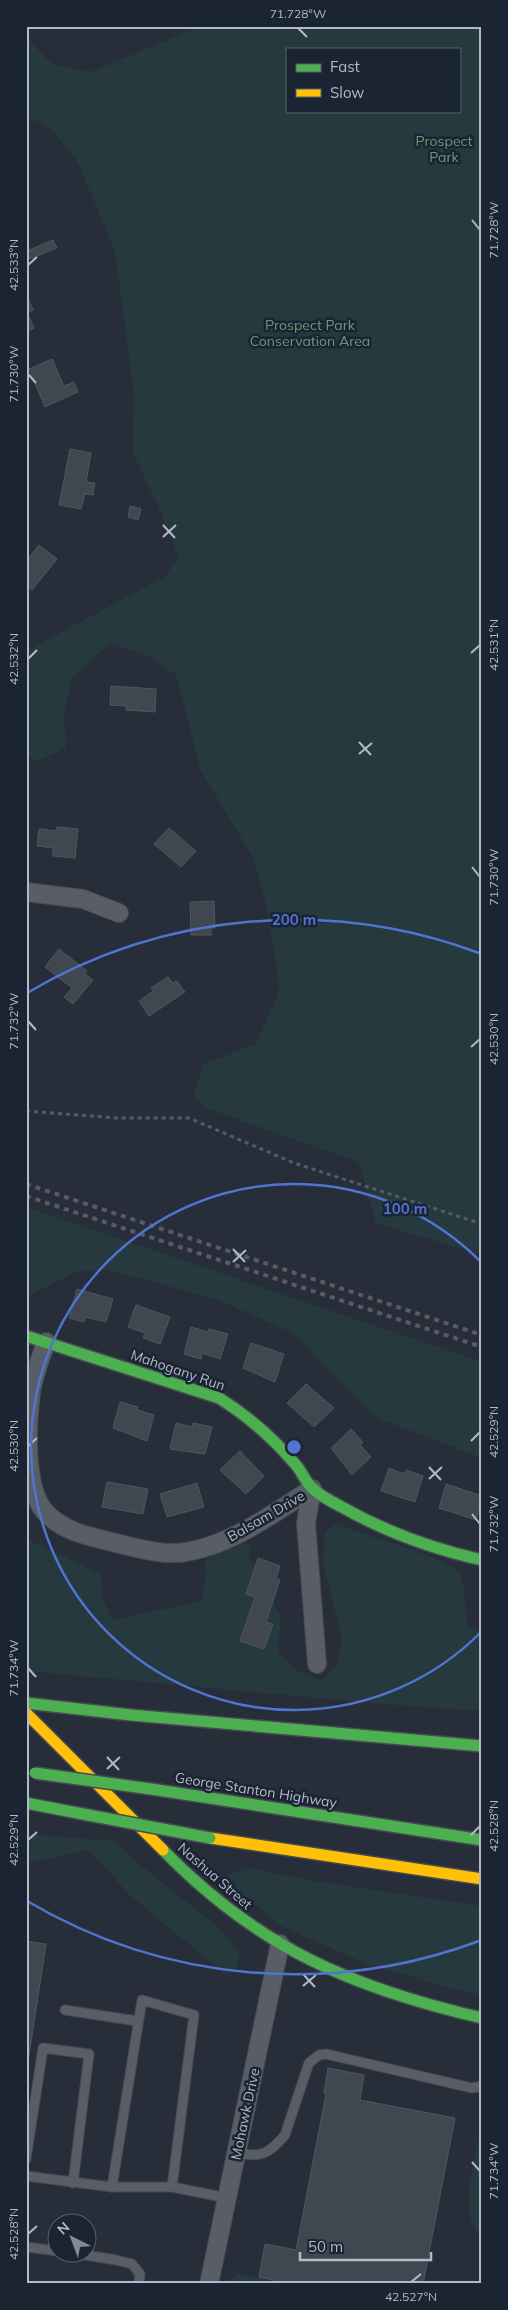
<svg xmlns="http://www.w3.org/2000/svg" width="508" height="2310" font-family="Mulish,sans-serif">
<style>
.green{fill:#25393e;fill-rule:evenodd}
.building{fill:#414750;stroke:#505660}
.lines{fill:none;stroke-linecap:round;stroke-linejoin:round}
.lane-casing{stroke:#454951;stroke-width:11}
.street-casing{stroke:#454951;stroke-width:20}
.fast-casing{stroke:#454951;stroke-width:14}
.slow-casing{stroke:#454951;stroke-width:14}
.path{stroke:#565c63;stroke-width:3;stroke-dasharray:4 4;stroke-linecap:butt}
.lane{stroke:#595d66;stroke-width:9}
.street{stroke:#595d66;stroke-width:18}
.fast{stroke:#4caf50;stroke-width:11}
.slow{stroke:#ffc107;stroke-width:11}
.rail{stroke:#575c64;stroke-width:4;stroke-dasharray:5 5;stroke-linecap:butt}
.fast-bridge-casing{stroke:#454a53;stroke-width:14;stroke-linecap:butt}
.fast-bridge{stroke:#4caf50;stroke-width:11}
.ticks{fill:none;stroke:#b2baca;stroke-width:2}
.ring{fill:none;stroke:#5174d3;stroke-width:2.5}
.labels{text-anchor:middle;stroke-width:5;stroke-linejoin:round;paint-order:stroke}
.park-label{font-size:14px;fill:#679c75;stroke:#1b2433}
.street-label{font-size:14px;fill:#b2baca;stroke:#1b2433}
.centre{fill:#5174d3;stroke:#1b2433;stroke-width:2.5}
.ring-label{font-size:15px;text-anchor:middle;font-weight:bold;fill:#5174d3;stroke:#1b2433;stroke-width:5;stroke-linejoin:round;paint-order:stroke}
.neatline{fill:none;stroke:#b2baca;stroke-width:2}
.ticks-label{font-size:12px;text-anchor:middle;fill:#b2baca}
</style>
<rect width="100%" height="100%" fill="#282e39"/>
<g class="green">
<path d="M 201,26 L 482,26 L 482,1255 L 376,1223 L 359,1162 L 208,1109 L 194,1095 L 203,1064 L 256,1044 L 279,992 L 275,954 L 267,909 L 254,859 L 201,771 L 176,675 L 146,655 L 110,643 L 72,678 L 64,715 L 66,748 L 37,761 L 26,754 L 26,651 L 164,577 L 179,558 L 160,510 L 133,453 L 134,394 L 115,251 L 78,163 L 51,128 L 26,116 L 26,37 L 52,64 L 90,72 ZM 287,49 L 459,49 L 459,111 L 287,111 Z"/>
<polygon points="26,1207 482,1362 482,1458 377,1418 293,1333 216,1299 112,1271 78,1271 26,1297"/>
<path d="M 337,1524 C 375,1540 426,1550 459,1571 L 464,1589 L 467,1625 L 482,1632 L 482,1711 L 383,1704 L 26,1671 L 26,1542 L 31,1541 L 101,1574 L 103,1599 L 112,1620 L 202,1601 L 206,1571 L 205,1560 L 228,1546 L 250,1543 L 249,1559 L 281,1617 L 278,1651 L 297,1671 L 322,1680 L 337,1666 L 342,1639 L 323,1563 L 325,1532 Z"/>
<polygon points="26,1834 116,1841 136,1862 222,1930 240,1955 236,1968 226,1975 132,1897 88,1850 26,1863"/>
<polygon points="247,1868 314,1881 482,1906 482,1994 465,1992 367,1964 281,1926 229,1882 226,1875"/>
<path d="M 482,2129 L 482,2239 C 479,2234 475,2230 473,2225 C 463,2204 474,2151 482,2129 Z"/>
<polygon points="237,2274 292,2284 226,2284"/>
</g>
<g class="building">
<polygon points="53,240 57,248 30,259 27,251"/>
<polygon points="26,298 28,298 33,310 27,313 34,328 26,332"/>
<polygon points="52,359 64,386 74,382 78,392 45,407 29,369"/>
<polygon points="70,449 91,453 86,482 95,483 93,495 85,494 81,509 59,505"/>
<polygon points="130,506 141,509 138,520 128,517"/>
<polygon points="39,545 57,559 32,590 26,586 26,561"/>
<polygon points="111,686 156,689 155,712 126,710 126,706 110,705"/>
<polygon points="57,827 78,829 75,858 53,856 53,848 37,846 39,829 57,831"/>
<polygon points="169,828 196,851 181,867 154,844"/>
<polygon points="214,901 215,928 211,928 211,935 191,935 190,902"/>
<polygon points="59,949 87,971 85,974 93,980 73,1004 64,997 72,988 45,967"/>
<polygon points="168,977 173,983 177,981 185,992 149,1016 139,1001 153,991 151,988"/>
<polygon points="77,1289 113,1299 106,1322 85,1317 84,1322 69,1318"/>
<polygon points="136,1305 170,1317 160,1344 143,1338 145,1333 128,1327"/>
<polygon points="191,1327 208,1332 209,1329 228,1334 220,1359 202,1353 201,1359 184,1354"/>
<polygon points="251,1343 284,1354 275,1382 243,1368"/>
<polygon points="306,1384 334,1408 314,1427 287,1403"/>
<polygon points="120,1402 138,1407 137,1410 154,1415 147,1441 113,1428"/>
<polygon points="176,1423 192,1427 193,1423 212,1427 205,1454 170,1449"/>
<polygon points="351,1429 363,1442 360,1445 371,1457 352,1475 331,1448"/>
<polygon points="240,1451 264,1476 246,1494 220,1470"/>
<polygon points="389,1468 404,1474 406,1470 423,1476 415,1502 381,1491"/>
<polygon points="107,1482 148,1489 143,1514 102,1507"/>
<polygon points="197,1483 204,1507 167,1517 160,1494"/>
<polygon points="446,1484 482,1496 476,1520 439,1508"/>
<polygon points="258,1558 280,1566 276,1579 280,1580 266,1622 273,1624 264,1649 240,1641 255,1597 246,1594"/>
<polygon points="26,1941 46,1944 26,2075"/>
<polygon points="328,2068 364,2075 360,2100 455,2118 423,2284 292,2284 259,2277 265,2244 296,2250 326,2094 324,2093"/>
</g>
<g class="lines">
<defs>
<g id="lane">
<polyline points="65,2010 137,2021"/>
<path d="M 237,2153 C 261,2158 269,2154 285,2135 L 309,2063 L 319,2055 L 326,2054 L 472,2088 L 482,2086"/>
<polyline points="26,2159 43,2048 89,2054 73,2183"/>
<polyline points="26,2176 112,2187"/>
<polyline points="172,2187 112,2187 142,2000 194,2015 172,2187 227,2198"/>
<polyline points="26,2247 58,2251"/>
<polyline points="67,2252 116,2260 132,2264 140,2274 139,2284"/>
</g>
<g id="street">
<polyline points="26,892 83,899 119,913"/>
<path d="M 46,1342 C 41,1358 33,1376 31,1393 C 27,1424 23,1491 47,1514 C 65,1532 88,1536 112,1542 C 136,1548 167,1557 191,1551 C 236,1542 273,1513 312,1489"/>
<polyline points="312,1489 306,1523 317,1664"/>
<polyline points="209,2284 280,1944"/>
</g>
<g id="fast">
<path d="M 26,1336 L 219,1398 C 248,1416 274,1439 296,1465 C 302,1472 305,1481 311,1487 C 319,1495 330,1501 340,1506 C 384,1531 433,1549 482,1560"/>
<polyline points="26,1703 131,1715 482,1746"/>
<polyline points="151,1789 482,1840"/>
<polyline points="26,1803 67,1811"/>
<path d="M 163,1850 C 257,1947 352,1988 482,2018"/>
</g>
<g id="slow">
<polyline points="26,1713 163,1850"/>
<polyline points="210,1838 482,1879"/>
</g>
</defs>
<use href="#lane" class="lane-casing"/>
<use href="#street" class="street-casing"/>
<use href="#fast" class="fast-casing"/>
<use href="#slow" class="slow-casing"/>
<polyline class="path" points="26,1111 117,1118 189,1118 294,1163 482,1224"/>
<use href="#lane" class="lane"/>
<use href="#street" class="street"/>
<use href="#fast" class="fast"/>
<use href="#slow" class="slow"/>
<g class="rail">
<polyline points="26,1184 482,1335"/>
<polyline points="26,1196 482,1347"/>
</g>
<defs>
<g id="fast-bridge">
<polyline points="35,1773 151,1789"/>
<polyline points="67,1811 210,1838"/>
</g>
</defs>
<use href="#fast-bridge" class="fast-bridge-casing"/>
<use href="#fast-bridge" class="fast-bridge"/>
</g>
<path class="ticks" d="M 298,28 L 307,37M 472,220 L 480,230M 28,265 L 37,257M 28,374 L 36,383M 163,525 L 175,538M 163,537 L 176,525M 471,653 L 480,645M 28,659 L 37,650M 359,742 L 371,755M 359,754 L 372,743M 472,867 L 480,877M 28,1021 L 36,1030M 471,1047 L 480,1039M 233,1249 L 245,1262M 233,1262 L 246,1250M 471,1441 L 480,1432M 28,1446 L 37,1438M 429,1467 L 441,1480M 429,1479 L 442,1467M 472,1514 L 480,1524M 28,1668 L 36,1677M 107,1757 L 119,1770M 107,1769 L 120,1757M 471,1835 L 480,1826M 28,1840 L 37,1832M 303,1974 L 315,1987M 303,1986 L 316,1975M 472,2162 L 480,2171M 28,2234 L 37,2226M 411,2282 L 421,2274"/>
<g class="ring">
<path d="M482 1631A263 263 0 1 1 482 1263"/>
<path d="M479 1941A527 527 0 0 1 27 1901M27 993A527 527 0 0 1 479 953"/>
</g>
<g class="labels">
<g class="park-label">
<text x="444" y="146">Prospect<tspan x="444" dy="16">Park</tspan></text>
<text x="310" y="330">Prospect Park<tspan x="310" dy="16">Conservation Area</tspan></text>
</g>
<g class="street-label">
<text transform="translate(178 1370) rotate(19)" y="5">Mahogany Run</text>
<text transform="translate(266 1516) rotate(-30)" y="5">Balsam Drive</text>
<text transform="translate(256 1790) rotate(9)" y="5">George Stanton Highway</text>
<text transform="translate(215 1876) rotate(41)" y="5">Nashua Street</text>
<text transform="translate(245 2114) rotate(-78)" y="5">Mohawk Drive</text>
</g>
</g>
<circle cx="294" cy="1447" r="8" class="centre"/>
<g class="ring-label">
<text x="294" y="925">200 m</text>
<text x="405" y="1214">100 m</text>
</g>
<rect width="508" height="2310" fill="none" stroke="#1b2433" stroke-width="55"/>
<rect x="286" y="48" width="175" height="65" fill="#1b2433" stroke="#57606f"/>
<rect x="296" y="64" width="25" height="8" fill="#4caf50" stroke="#57606f"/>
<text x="330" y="72" font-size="15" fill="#b2baca">Fast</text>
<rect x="296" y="89" width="25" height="8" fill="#ffc107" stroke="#57606f"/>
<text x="330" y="98" font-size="15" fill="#b2baca">Slow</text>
<g transform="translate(72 2238) rotate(318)"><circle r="24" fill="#1b2433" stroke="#57606f"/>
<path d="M0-4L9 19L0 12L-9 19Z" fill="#828997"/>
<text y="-8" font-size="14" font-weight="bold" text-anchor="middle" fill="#b2baca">N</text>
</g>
<path d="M300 2252v8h131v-8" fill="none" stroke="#b2baca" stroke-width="2.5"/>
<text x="308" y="2252" font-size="15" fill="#b2baca" stroke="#1b2433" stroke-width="4" paint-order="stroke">50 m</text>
<rect x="28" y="28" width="452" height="2254" class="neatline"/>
<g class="ticks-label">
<text x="298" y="18">71.728°W</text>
<text transform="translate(494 230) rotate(-90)" y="4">71.728°W</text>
<text transform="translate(14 265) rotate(-90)" y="4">42.533°N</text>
<text transform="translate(14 374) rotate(-90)" y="4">71.730°W</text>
<text transform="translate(494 645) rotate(-90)" y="4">42.531°N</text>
<text transform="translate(14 659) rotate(-90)" y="4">42.532°N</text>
<text transform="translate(494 877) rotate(-90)" y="4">71.730°W</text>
<text transform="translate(14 1021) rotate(-90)" y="4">71.732°W</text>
<text transform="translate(494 1039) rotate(-90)" y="4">42.530°N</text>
<text transform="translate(494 1432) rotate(-90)" y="4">42.529°N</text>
<text transform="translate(14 1446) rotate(-90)" y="4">42.530°N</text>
<text transform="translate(494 1524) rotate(-90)" y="4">71.732°W</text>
<text transform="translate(14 1668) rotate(-90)" y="4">71.734°W</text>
<text transform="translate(494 1826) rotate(-90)" y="4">42.528°N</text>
<text transform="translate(14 1840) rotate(-90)" y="4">42.529°N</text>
<text transform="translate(494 2171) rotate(-90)" y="4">71.734°W</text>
<text transform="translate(14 2234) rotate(-90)" y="4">42.528°N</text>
<text x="411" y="2301">42.527°N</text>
</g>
</svg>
